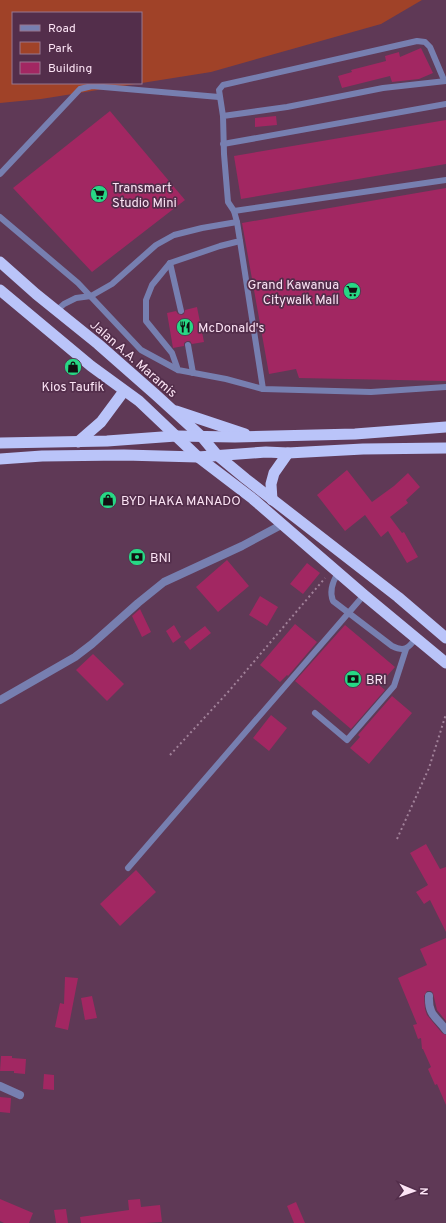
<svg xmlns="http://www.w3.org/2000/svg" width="446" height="1223" font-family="Overpass,sans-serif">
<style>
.green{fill:#a04228;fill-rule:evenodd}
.building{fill:#a22762}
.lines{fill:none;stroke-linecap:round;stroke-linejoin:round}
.path{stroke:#a18199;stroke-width:2;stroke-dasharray:2 3;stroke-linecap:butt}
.service{stroke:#777fb0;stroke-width:6}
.minor{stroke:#777fb0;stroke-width:8}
.trunk{stroke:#bac4f9;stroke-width:11}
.labels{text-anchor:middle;stroke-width:3.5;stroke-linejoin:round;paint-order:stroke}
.poi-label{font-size:13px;fill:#fce4f5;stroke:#532e4b;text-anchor:start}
.street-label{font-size:13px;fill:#fce4f5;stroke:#532e4b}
</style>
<rect width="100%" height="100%" fill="#5f3956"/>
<path class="green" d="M 0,0 L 422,0 L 381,24 L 211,72 L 41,99 L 0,103 ZM 13,13 L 141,13 L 141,83 L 13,83 Z"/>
<g class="building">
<polygon points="421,48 433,73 419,79 392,82 390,76 342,88 338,76 352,72 351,70 386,61 385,56 399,52 400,57"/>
<polygon points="110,111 185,200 92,272 13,188"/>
<polygon points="276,116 277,125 255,127 255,118"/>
<polygon points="446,120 446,164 241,199 234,156"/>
<polygon points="446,188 446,381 299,378 296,369 269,374 242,223"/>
<polygon points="197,307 204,342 192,344 190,341 187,341 184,343 184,346 173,348 167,313 176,311 178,314 182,315 184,314 185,310"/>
<polygon points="74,363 80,370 73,376 66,370"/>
<polygon points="347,470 372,502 394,486 408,473 420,487 406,500 408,503 390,517 402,533 404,532 418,557 407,563 388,531 381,537 365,515 345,531 317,495"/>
<polygon points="227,560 249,586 218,612 196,587"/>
<polygon points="307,563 320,573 303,594 290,584"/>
<polygon points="260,596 278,607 267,626 249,615"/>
<polygon points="140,609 151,632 142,637 132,616"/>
<polygon points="295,624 317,642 288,676 287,675 280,682 260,665"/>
<polygon points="174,625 181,637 173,643 166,631"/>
<polygon points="345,625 395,667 379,685 385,690 351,729 295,681"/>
<polygon points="205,626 211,633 190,650 184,642"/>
<polygon points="93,654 124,684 107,701 76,670"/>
<polygon points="392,696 412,713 369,764 350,748 360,737 358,735"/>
<polygon points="271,715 287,728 269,751 253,738"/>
<polygon points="426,844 440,869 446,867 446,932 430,900 424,904 416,892 428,885 410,853"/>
<polygon points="136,870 156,892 120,926 100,904"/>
<polygon points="446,938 446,1021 437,1010 433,993 431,991 427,991 424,996 425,1009 427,1015 442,1033 446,1035 446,1105 437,1084 435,1085 428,1069 431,1067 423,1049 422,1049 421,1038 418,1039 413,1025 417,1024 398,978 427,965 420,949"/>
<polygon points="65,977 78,978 68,1030 55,1027 60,1003 64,1004"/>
<polygon points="92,996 97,1018 85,1020 81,998"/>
<polygon points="1,1056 12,1056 12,1058 26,1059 25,1074 14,1073 14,1071 0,1071"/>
<polygon points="44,1074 54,1075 54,1090 43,1089"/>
<polygon points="0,1097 11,1098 10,1113 0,1112"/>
<polygon points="0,1199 33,1213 29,1223 4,1223 0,1221"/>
<polygon points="140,1199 141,1207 160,1205 162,1222 145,1223 81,1223 80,1217 129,1210 128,1200"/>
<polygon points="296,1202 305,1223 294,1223 287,1206"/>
<polygon points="66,1209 68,1223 56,1223 54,1210"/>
</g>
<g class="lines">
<g class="path">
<polyline points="170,755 229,691 325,578"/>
<polyline points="397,839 429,768 446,714"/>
</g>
<g class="service">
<polyline points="223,116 219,90 223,85 417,41 425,42 430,47 444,80"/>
<polyline points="223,144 446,104"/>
<polyline points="0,174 80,89 92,86 219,97"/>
<polyline points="234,211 446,180"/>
<polyline points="0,217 78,283 141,350 178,370"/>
<polyline points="237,222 240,241 220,246 170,263 152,285 146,300 146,321 172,353 178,370 226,379 263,389 371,392 446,387"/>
<polyline points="240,241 263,389"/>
<polyline points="170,263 181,311"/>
<polyline points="56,311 64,304 76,298 91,296 112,284 156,245 174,235 202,228 237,222 234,211 228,202 224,154 223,116 287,107 383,88 446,81"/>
<polyline points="188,345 193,373"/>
<path d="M 338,573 C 333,581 329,591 333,601 L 392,646 C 404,652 408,649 416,638"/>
<polyline points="315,713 347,740 394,686 406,649"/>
<polyline points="128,868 364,595"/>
</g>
<g class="minor">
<polyline points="0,700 75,657 92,644 138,603 164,582 242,546 283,524"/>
<path d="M 429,996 C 428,1016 437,1017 446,1030"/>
<polyline points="0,1086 20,1095"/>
</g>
<g class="trunk">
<polyline points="0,262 36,294 98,344 156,395 202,437 217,455 246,479 398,597 446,638"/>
<polyline points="0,290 91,366 139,401 198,457 253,499 364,595 446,663"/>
<polyline points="176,411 245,434"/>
<polyline points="78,442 101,422 124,391"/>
<polyline points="0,443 107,441 176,436 235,437 355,434 446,427"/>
<polyline points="0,459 42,456 124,455 198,457 266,452 288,453 363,449 446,448"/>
<polyline points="272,500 271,484 274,473 288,453"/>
</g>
</g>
<defs>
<symbol id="supermarket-disc" viewBox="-11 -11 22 22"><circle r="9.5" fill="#27d885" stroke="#532e4b"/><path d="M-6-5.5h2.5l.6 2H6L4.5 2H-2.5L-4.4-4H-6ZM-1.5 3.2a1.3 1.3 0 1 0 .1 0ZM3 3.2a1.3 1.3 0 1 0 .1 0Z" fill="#111"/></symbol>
<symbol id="restaurant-disc" viewBox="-11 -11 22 22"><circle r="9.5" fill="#27d885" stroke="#532e4b"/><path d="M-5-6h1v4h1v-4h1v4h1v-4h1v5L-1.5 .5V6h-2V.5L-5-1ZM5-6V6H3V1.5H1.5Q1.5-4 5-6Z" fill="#111"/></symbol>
<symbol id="shop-disc" viewBox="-11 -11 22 22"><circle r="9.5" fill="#27d885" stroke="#532e4b"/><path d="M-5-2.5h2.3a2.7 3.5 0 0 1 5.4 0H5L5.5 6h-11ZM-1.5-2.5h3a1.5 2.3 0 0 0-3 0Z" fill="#111"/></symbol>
<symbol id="bank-disc" viewBox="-11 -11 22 22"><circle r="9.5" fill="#27d885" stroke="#532e4b"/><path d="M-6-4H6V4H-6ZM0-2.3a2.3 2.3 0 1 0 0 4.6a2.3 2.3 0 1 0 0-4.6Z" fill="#111"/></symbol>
</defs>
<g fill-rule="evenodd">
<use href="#supermarket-disc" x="89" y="184" width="20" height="20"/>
<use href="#supermarket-disc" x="342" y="281" width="20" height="20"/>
<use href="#restaurant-disc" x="175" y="317" width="20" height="20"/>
<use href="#shop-disc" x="63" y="357" width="20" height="20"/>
<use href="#shop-disc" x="98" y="490" width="20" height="20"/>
<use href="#bank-disc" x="127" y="547" width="20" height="20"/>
<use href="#bank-disc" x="343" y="669" width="20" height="20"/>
</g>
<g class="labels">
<g class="poi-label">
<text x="112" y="192">Transmart<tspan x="112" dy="15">Studio Mini</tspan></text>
<text x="339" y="289" text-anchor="end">Grand Kawanua<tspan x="339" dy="15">Citywalk Mall</tspan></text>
<text x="198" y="332">McDonald's</text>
<text x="73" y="391" text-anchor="middle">Kios Taufik</text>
<text x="121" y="505">BYD HAKA MANADO</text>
<text x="150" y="562">BNI</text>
<text x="366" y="684">BRI</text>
</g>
<g class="street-label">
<text transform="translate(134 358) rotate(41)" y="5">Jalan A.A. Maramis</text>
</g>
</g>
<rect x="12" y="12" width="130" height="72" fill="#532e4b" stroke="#97778f"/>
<rect x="20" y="25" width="20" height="6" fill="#777fb0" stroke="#97778f"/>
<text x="48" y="32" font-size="12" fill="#fce4f5">Road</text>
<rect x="20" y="42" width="20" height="12" fill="#a04228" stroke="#97778f"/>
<text x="48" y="52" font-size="12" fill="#fce4f5">Park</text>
<rect x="20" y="62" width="20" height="12" fill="#a22762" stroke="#97778f"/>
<text x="48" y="72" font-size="12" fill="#fce4f5">Building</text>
<g transform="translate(414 1191) rotate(92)" stroke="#532e4b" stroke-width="3" paint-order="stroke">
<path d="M0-3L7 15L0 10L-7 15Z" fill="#fce4f5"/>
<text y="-6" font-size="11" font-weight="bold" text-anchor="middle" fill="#fce4f5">N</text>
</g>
</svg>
